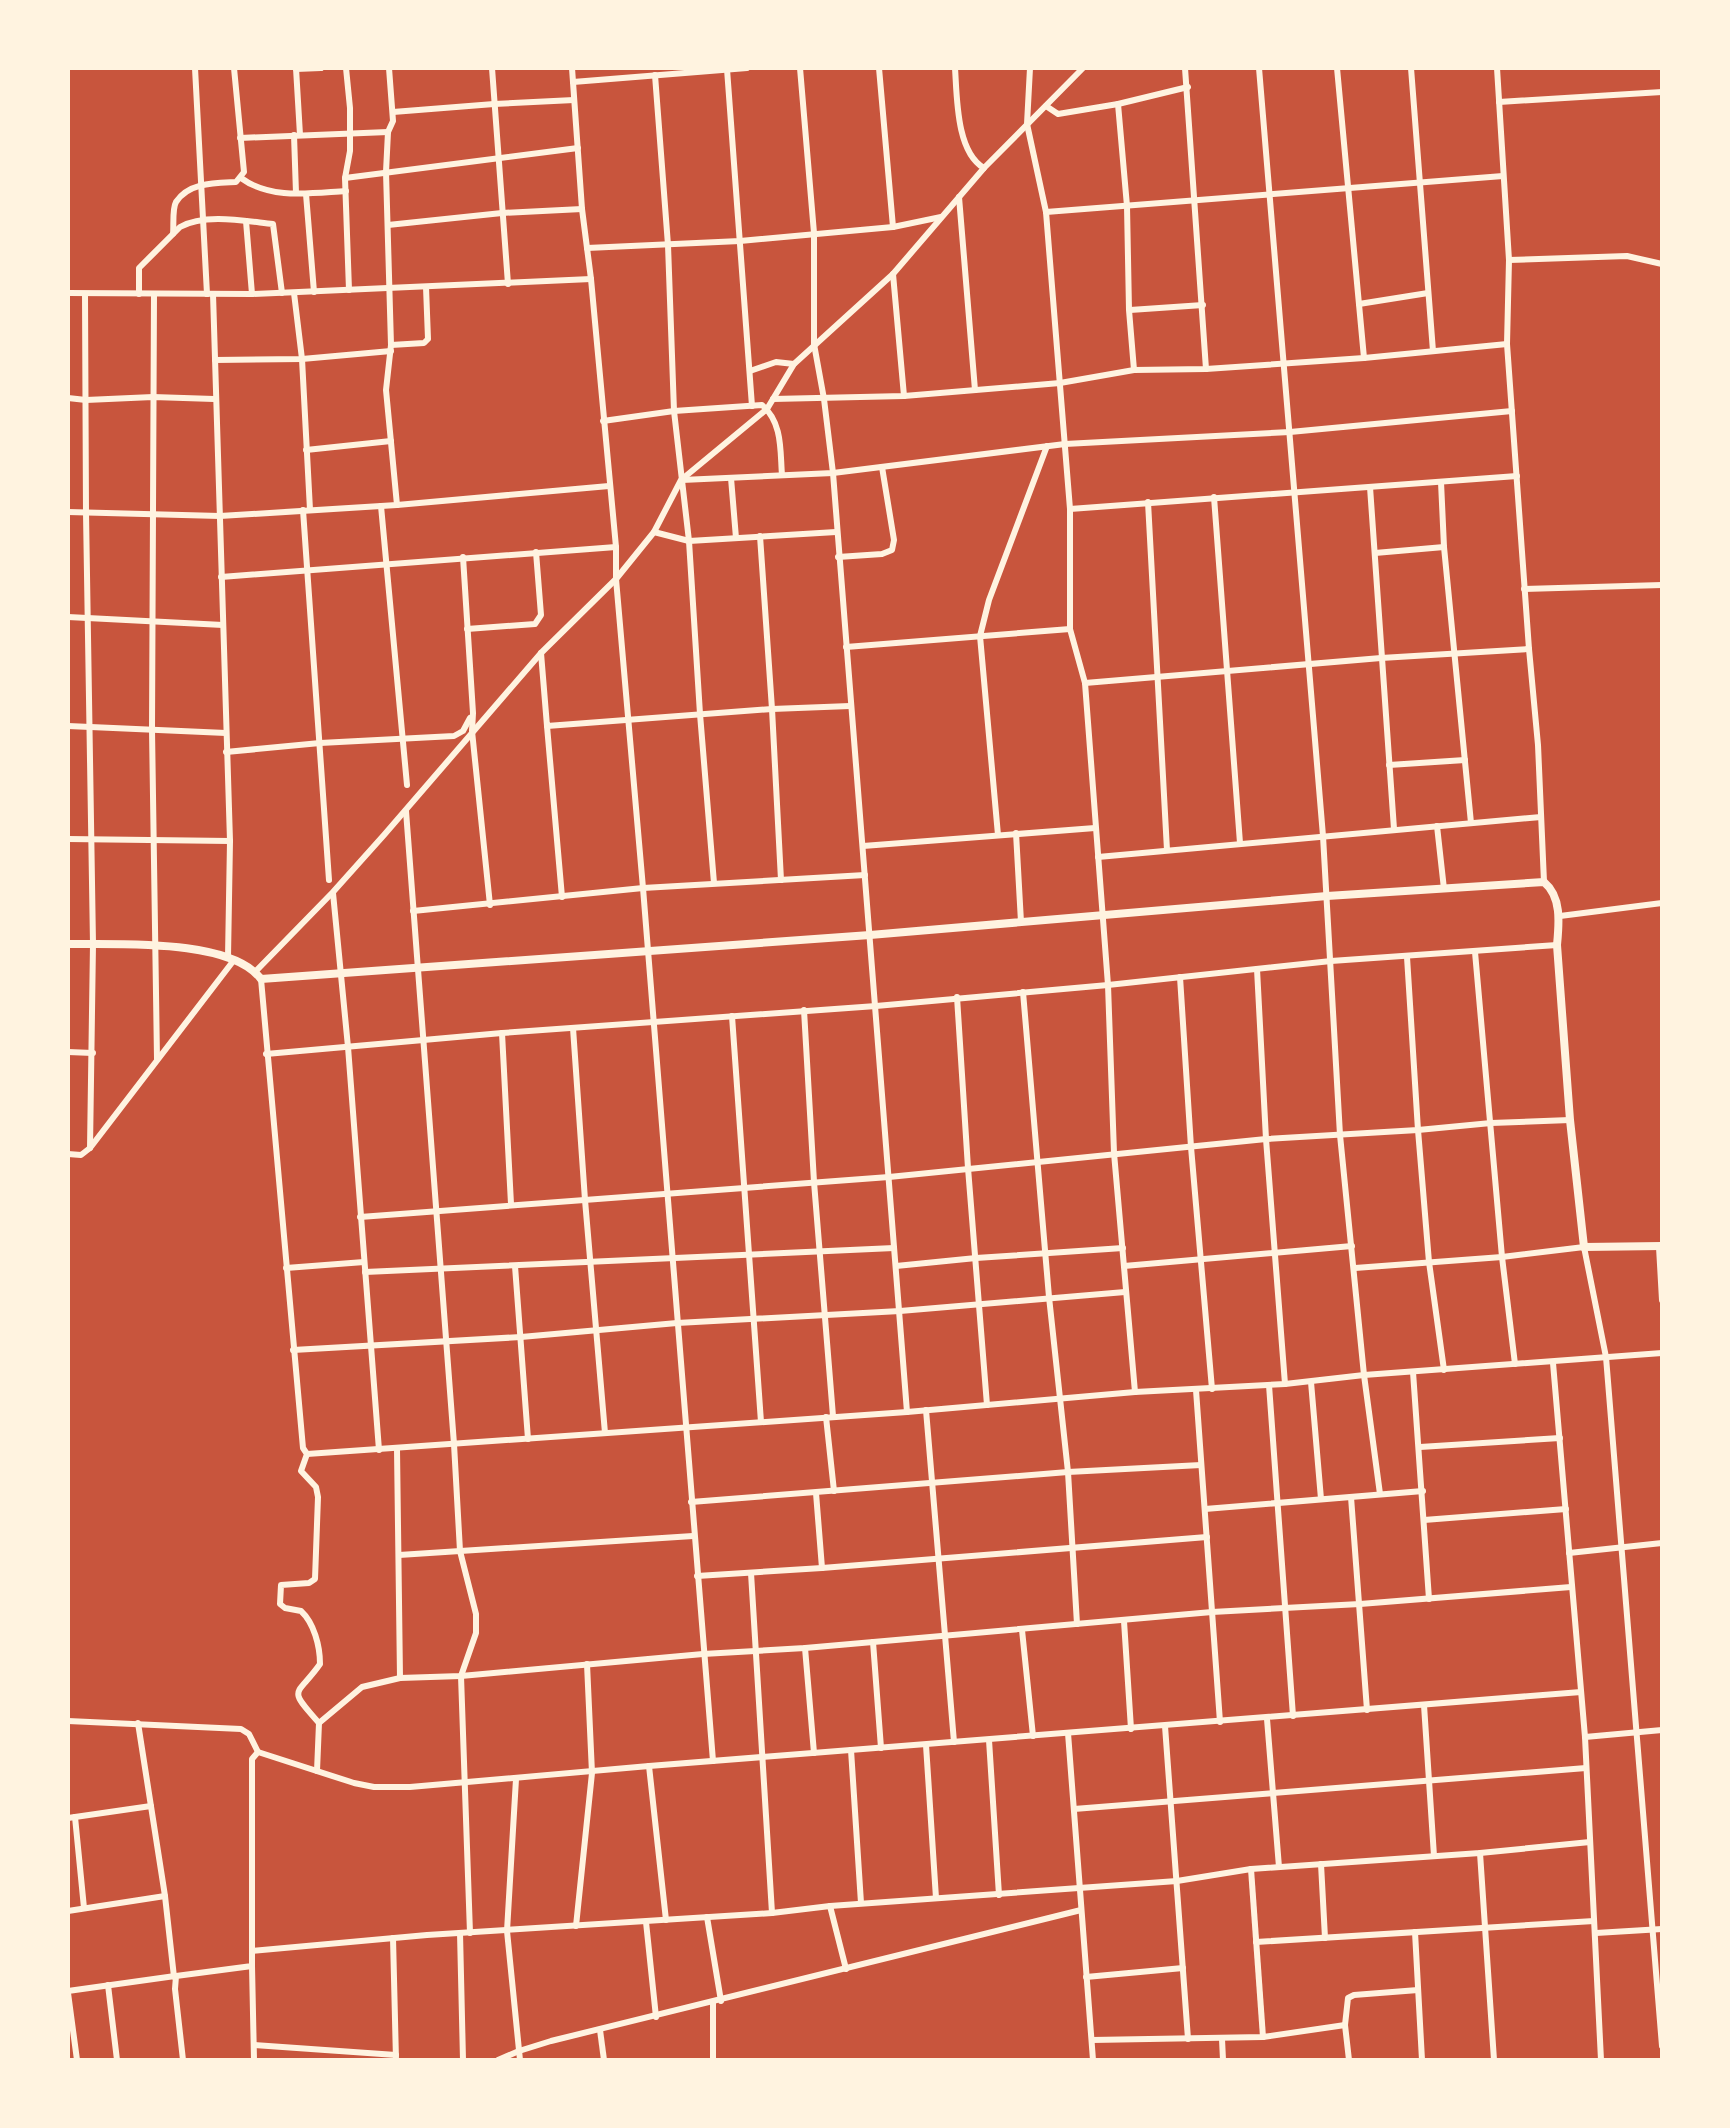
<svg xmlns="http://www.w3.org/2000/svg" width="1730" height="2128" font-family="'Titillium Web',sans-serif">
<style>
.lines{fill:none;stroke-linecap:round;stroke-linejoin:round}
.minor{stroke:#fff3e0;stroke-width:6}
.tertiary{stroke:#fff3e0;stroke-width:8}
</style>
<rect width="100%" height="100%" fill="#c8553d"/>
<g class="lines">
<g class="minor">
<polyline points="195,68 207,294"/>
<polyline points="296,68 300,135"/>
<polyline points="346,68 350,108 350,151 345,178 349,290"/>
<polyline points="389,68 393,121 388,132 386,172 391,345 386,390 397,505"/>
<polyline points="492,68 508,284"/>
<polyline points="572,68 582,209 591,279 616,547 616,579 643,888 713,1761"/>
<polyline points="800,68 814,233 814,344 824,399 833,473 907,1412"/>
<polyline points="879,68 893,227"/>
<path d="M 955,68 C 957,96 956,152 984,168"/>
<polyline points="1030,68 1027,124 1046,212 1070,509 1070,629 1085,683 1108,985 1114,1153 1135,1392"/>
<polyline points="1185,68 1206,369"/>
<polyline points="1259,68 1323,836 1340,1135 1364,1375 1380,1494"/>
<polyline points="1337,68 1364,358"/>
<polyline points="1411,68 1433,351"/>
<polyline points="1497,68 1509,260 1507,344 1529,649 1538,745 1544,882"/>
<polyline points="296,69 321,68"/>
<polyline points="727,69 752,406"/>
<polyline points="655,75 668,245 674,411 689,541 700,714 714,883"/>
<polyline points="573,82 747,68"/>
<polyline points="1499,102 1662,92"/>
<polyline points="1118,104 1127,206 1129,310 1134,370"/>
<polyline points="1046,106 1058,114 1118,104 1188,87"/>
<polyline points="393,112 494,104 574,100"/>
<polyline points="294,135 296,193"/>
<polyline points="240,138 388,132"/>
<path d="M 241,178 C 271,200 311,193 346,191"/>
<polyline points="345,178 578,148"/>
<polyline points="306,194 314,292"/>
<polyline points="959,197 975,390"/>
<polyline points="1046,212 1503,176"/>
<polyline points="246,221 252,294"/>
<polyline points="388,225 502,213 582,209"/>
<path d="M 173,234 C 174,225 172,209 176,202 C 189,182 216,183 236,182 L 244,172 L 234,68"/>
<polyline points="587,248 740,241 893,227 941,217"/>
<polyline points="1509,260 1627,256 1662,264"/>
<polyline points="893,274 904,396"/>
<polyline points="68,293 252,294 591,279"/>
<polyline points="294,293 302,359 310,510"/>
<polyline points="85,294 86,513 93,944 90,1148"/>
<path d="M 139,294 L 139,268 L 180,227 C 205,213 245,221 273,224 L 282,293"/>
<polyline points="154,294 152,730 157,1059"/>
<polyline points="213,294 230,841 228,957"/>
<polyline points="1359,304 1428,293"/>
<polyline points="1130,310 1203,305"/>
<polyline points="391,345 424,343 428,339 426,287"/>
<polyline points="215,360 302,359 391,351"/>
<polyline points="750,371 776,362 794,364"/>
<polyline points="68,398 86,400 153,397 214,399"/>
<polyline points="773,399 904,396 1060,383 1134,370 1206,369 1364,358 1507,344"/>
<path d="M 603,421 L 674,411 L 762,405 C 783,423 780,451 782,475"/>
<polyline points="306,450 391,441"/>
<polyline points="731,478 736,538"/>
<polyline points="682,480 833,473 1065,444 1290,432 1512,411"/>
<polyline points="1441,482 1444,547 1471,823"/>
<polyline points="1370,487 1394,829"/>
<polyline points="1214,497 1240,843"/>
<polyline points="1148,502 1167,850"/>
<polyline points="381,506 407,785"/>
<polyline points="1070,509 1517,476"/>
<polyline points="303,510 329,880"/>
<polyline points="68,512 220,516 397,505 609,486"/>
<polyline points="654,532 689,541 836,532"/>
<polyline points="760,536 772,709 781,880"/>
<polyline points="1375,553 1444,547"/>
<polyline points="463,557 473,713 472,731 490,905"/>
<polyline points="838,557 882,554 892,550 894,540 882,467"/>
<polyline points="221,577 616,547"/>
<polyline points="1524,589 1662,585"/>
<polyline points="68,617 223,625"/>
<polyline points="467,629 535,624 541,615 536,552"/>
<polyline points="846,647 1070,629"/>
<polyline points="541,653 547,726 772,709 850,706"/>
<polyline points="1085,683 1381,658 1529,649"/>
<polyline points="68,726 226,733"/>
<polyline points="547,726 562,897"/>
<polyline points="226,752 320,743 454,736 463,731 470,718"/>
<polyline points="1389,765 1465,760"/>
<polyline points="406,811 454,1444 460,1551 476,1614 476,1633 461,1676 470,1933"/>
<polyline points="1437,826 1444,889"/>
<polyline points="1016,833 1021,922"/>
<polyline points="998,835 980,636 989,600 1047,446"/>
<polyline points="68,839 230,841"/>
<polyline points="863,846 1095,828"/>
<polyline points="1098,857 1541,817"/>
<polyline points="333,893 348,1047 379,1450"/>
<polyline points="413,911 643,888 865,875"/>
<polyline points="1560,916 1662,903"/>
<polyline points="1475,952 1502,1257 1515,1364"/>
<polyline points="1407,957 1418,1130 1429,1262 1444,1370"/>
<polyline points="1257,969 1266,1139 1285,1384"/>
<polyline points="256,971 333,892 384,835 541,653 616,579 654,532 681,480 767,409 794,364 893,274 984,168 1083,68"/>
<polyline points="1180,977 1191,1147 1212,1389"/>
<path d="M 261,979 L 303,1448 L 307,1454 L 301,1471 L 316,1487 L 318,1497 L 315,1579 L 309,1583 L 281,1585 L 280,1604 L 285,1608 L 301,1611 C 314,1623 320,1646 320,1664 C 297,1697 286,1686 319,1723"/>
<polyline points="1023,992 1049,1297 1068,1472 1077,1624"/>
<polyline points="957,997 968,1168 987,1405"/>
<polyline points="804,1010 814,1182 833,1416"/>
<polyline points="732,1016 761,1422"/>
<polyline points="573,1028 585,1200 605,1433"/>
<polyline points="502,1033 511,1204"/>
<polyline points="68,1052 93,1053"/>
<polyline points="266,1054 502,1033 876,1006 1108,985 1331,961 1557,945"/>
<polyline points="68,1154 81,1155 90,1148 234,960"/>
<polyline points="360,1217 889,1177 1266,1139 1418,1130 1491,1123 1570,1120"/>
<polyline points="1659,1247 1662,1300"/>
<polyline points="515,1266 528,1439"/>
<polyline points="896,1266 976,1258 1123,1248"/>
<polyline points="1124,1266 1352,1246"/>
<polyline points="286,1268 364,1262"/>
<polyline points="1355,1268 1502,1257 1584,1247 1606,1357 1662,2046"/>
<polyline points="365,1272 894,1248"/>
<polyline points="293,1350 521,1337 677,1323 900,1311 1125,1292"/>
<polyline points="1553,1363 1585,1737 1601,2060"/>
<polyline points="1413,1372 1429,1599"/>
<polyline points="1311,1382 1321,1499"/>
<polyline points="1269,1385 1293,1716"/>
<polyline points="1196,1390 1220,1722"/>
<polyline points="926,1410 954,1742"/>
<polyline points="826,1417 834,1491"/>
<polyline points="1420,1447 1560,1438"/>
<polyline points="397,1449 400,1678"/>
<polyline points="307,1454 907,1412 1135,1392 1285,1384 1364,1375 1662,1353"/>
<polyline points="816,1493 822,1568"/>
<polyline points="1351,1497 1367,1710"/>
<polyline points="691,1502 1068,1472 1201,1465"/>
<polyline points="1205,1509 1423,1491"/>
<polyline points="1424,1520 1566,1509"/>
<polyline points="1569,1553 1662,1543"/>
<polyline points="399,1555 693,1536"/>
<polyline points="751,1573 772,1913"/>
<polyline points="697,1576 822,1568 1207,1537"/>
<polyline points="1124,1621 1131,1729"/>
<polyline points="1022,1630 1033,1736"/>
<polyline points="873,1642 881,1748"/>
<polyline points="805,1648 814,1753"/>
<polyline points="1424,1705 1434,1856"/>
<polyline points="1267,1719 1279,1867"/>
<polyline points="68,1721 241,1729 249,1734 258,1752"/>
<polyline points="138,1723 165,1896 174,1977"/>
<polyline points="1165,1726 1188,2039"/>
<polyline points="1068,1733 1093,2060"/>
<polyline points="1585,1737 1662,1730"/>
<polyline points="989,1740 999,1895"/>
<polyline points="926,1745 936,1898"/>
<polyline points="851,1750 861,1903"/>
<polyline points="649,1766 666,1920"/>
<polyline points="317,1771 319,1723 362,1687 400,1678 461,1676 703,1654 805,1648 1212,1612 1360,1604 1571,1587"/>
<polyline points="516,1779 507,1931 520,2060"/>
<polyline points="1074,1809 1586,1768"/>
<polyline points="75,1817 84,1908"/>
<polyline points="68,1818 151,1806"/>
<polyline points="1480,1853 1494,2060"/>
<polyline points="1321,1864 1325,1938"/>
<polyline points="1251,1869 1263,2037"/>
<polyline points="830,1906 846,1969"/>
<polyline points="68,1911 165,1896"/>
<polyline points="707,1917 721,2001"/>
<polyline points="646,1922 656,2017"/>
<polyline points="576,1926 592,1773 587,1664"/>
<polyline points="1415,1932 1422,2060"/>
<polyline points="460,1933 463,2060"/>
<polyline points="1596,1933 1662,1929"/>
<polyline points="393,1938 396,2060"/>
<polyline points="1256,1942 1594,1921"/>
<polyline points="252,1951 427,1935 772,1913 830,1906 1177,1881 1251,1869 1480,1853 1590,1842"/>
<polyline points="252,1966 254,2060"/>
<polyline points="1086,1977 1183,1968"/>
<polyline points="108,1985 117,2060"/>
<polyline points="68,1991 175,1976"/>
<polyline points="68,1993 77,2060"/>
<polyline points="600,2030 604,2060"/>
<polyline points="1222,2039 1223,2060"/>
<polyline points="1092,2040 1263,2037 1345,2025"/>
<polyline points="254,2045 396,2055"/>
<polyline points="183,2060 175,1989 176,1976 252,1966 252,1759 258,1752 354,1783 374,1787 410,1787 649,1766 1581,1692"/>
<polyline points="498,2060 519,2051 551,2041 1081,1910"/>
<polyline points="713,2060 713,2003"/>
<polyline points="1349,2060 1345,2025 1348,1998 1354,1995 1418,1990"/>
</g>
<path class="tertiary" d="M 68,944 C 116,945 230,938 261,979 L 870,935 L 1327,896 L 1544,882 C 1562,897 1559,924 1557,945 L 1570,1120 L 1584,1247 L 1662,1246"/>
</g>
<rect width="1730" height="2128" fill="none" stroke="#fff3e0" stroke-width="140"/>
</svg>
